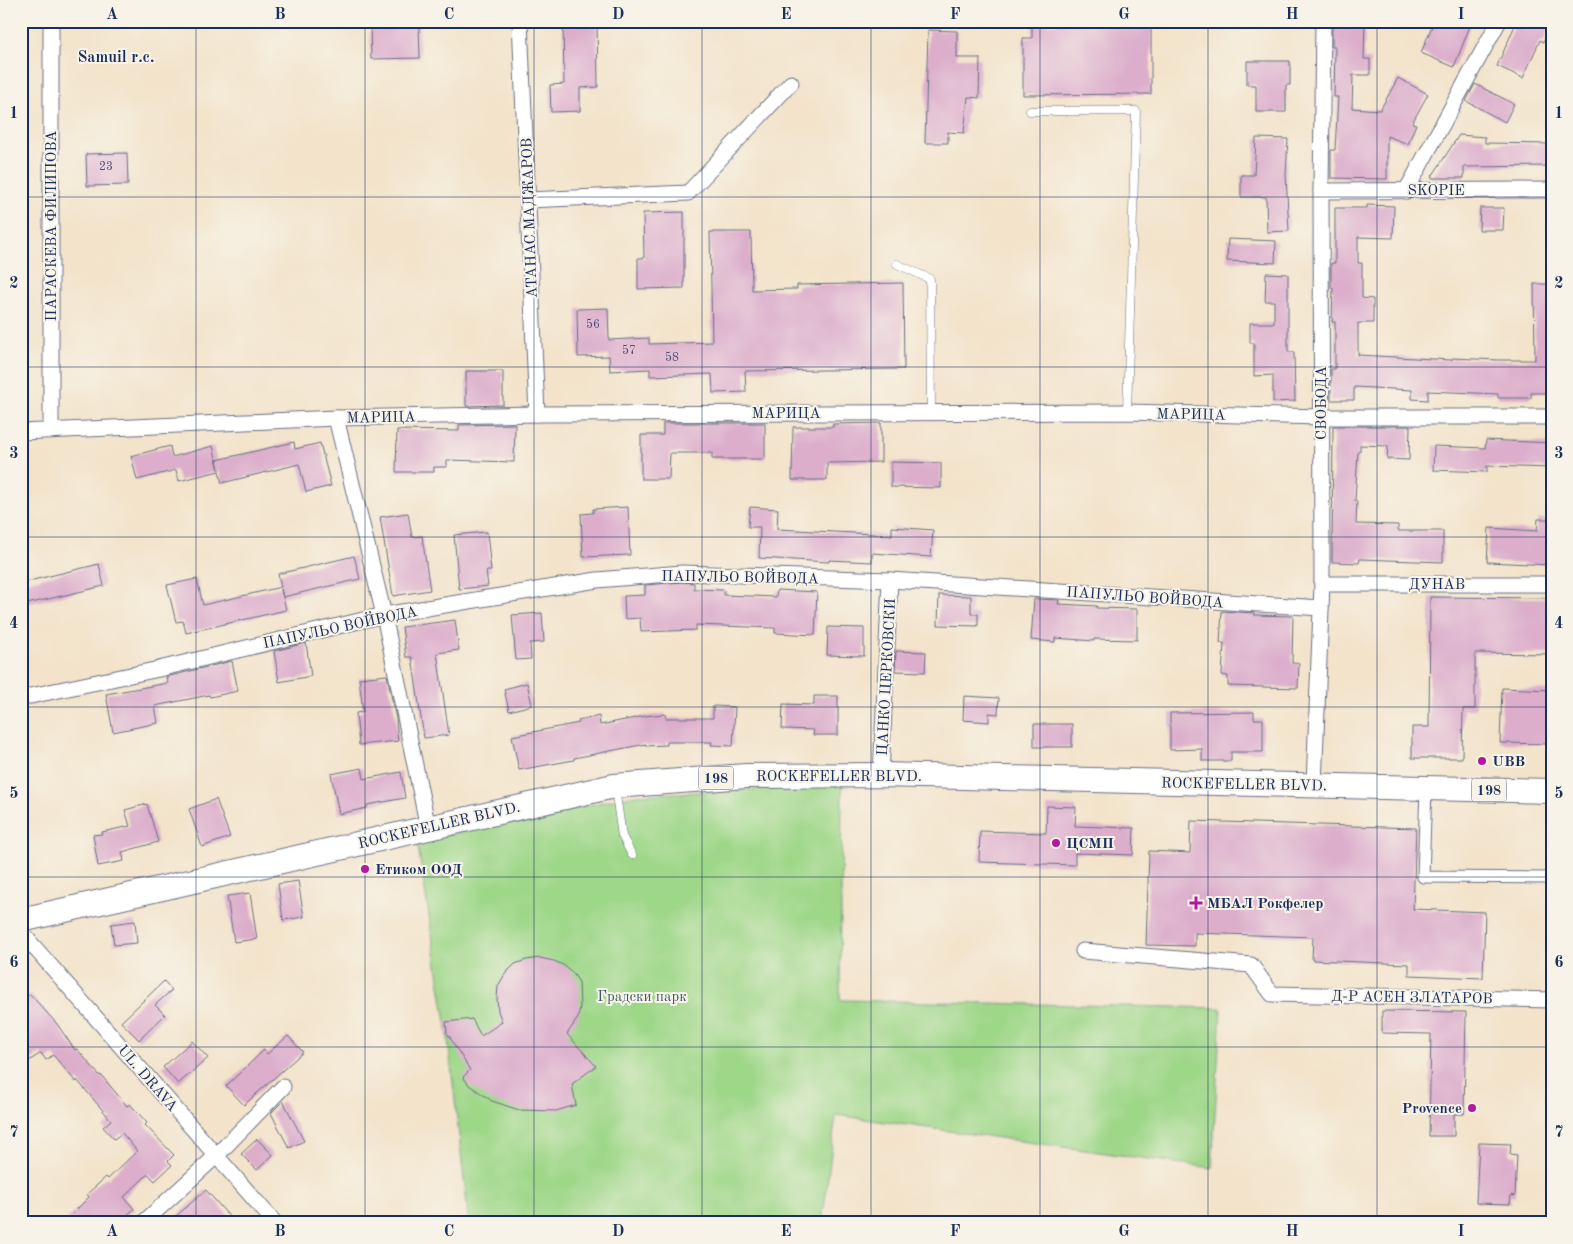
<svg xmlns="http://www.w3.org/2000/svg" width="1573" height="1244" font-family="'Old Standard TT',serif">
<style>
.green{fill:#9fd789;stroke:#5d8374}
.building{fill:#dcaecc}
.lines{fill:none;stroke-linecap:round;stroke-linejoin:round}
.service-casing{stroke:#676e84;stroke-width:9}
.pedestrian-casing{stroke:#676e84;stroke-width:13}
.minor-casing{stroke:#676e84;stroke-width:17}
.primary-casing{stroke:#676e84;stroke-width:26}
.service{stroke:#fff;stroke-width:8}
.pedestrian{stroke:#fff;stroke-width:11}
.minor{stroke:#fff;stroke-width:15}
.primary{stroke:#fff;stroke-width:24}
.grid{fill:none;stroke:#1b2f5e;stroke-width:1;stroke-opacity:0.55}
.poi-dot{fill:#b5179e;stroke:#f7f3e8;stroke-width:2}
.labels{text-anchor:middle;stroke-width:4;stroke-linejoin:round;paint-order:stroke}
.number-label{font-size:12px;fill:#4b4f7a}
.shield{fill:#f7f3e8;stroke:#5d6a87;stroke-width:1}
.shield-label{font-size:14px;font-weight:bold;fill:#1b2f5e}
.street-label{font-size:15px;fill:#1b2f5e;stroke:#f7f3e8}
.poi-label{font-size:15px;font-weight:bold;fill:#1b2f5e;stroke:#f7f3e8;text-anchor:start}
.park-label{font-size:15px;fill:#3c5969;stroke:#f7f3e8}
.neighbourhood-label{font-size:16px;font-weight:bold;fill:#1b2f5e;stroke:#f7f3e8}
.neatline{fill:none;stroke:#1b2f5e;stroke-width:2}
.grid-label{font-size:16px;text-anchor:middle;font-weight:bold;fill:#1b2f5e}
</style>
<rect width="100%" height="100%" fill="#f7f3e8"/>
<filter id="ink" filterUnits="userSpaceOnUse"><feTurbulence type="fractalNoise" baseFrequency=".02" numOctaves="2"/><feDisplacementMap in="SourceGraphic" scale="10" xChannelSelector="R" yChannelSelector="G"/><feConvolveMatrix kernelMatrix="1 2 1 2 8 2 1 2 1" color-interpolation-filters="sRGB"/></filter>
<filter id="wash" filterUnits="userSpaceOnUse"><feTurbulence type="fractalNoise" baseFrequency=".0096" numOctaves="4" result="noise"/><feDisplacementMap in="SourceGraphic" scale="20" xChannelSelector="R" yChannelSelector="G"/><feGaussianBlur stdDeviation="1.12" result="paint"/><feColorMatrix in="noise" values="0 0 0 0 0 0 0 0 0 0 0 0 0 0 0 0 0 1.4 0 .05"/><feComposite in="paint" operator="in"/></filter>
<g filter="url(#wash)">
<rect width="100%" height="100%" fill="#f3e3cb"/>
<polygon class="green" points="842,785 840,1000 1221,1008 1212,1168 836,1115 822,1223 469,1223 446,1022 417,841 636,795"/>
<g id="blocks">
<g class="building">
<polygon points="563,21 597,21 598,87 580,88 580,111 551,112 550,85 564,84"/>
<polygon points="1058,21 1151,21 1151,94 1023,95 1023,38 1032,38 1032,24 1058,24"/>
<polygon points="1332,21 1365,21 1364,59 1370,59 1370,75 1353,75 1352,108 1380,110 1398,78 1428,94 1412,123 1416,124 1408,144 1387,136 1387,179 1331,178 1331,150 1335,150 1338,97 1334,97 1335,47 1332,47"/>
<polygon points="1434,21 1472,21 1454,67 1421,53"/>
<polygon points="1517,21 1552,21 1543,42 1540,40 1523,78 1497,66"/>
<polygon points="419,23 420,58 371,59 370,24"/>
<polygon points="928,30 957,31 957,58 980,58 979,98 968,97 964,133 948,132 948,143 925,143"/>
<polygon points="1247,61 1290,61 1290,85 1286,85 1286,112 1256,112 1256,85 1247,85"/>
<polygon points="1475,84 1514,104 1505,122 1466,101"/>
<polygon points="1459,135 1485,137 1485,143 1552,144 1552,166 1464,167 1464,178 1431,178"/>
<polygon points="1256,138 1288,139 1286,175 1289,231 1267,232 1266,197 1241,197 1241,175 1254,175"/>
<polygon points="127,153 128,185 87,186 86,154"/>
<polygon points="1367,205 1394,206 1393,238 1358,237 1358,263 1362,263 1362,298 1373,299 1373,323 1358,323 1358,355 1452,360 1452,358 1499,360 1535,360 1534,284 1552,284 1552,393 1531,393 1531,398 1498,398 1498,394 1428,391 1428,400 1412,399 1412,390 1354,387 1354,400 1331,400 1331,369 1335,369 1335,322 1332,322 1333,288 1331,288 1331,263 1335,263 1335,208 1367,208"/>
<polygon points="1480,208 1504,208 1503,230 1479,230"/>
<polygon points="684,212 684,288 638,289 638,258 644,258 643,213"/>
<polygon points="710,232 751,232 752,290 797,289 797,285 903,283 904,369 745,371 746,392 713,393 712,374 650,376 650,369 610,371 609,356 578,357 577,309 608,308 609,340 649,338 649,344 712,342"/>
<polygon points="1228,239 1276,241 1275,263 1227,261"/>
<polygon points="1266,273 1288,274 1288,352 1294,352 1295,401 1273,402 1273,375 1254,376 1254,343 1250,343 1250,323 1274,323 1274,301 1265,301"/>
<polygon points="466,371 503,371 503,405 466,406"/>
<polygon points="663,423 765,423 765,459 712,459 712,453 670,453 669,479 641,479 641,435 663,435"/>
<polygon points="881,423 881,462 827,463 827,480 792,480 793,427 833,427 833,424"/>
<polygon points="515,424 514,462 447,460 447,467 434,467 434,472 396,472 397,430 459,431 459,425"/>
<polygon points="1333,426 1410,426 1409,460 1387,459 1388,446 1360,445 1360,451 1358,451 1355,501 1357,501 1356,524 1398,525 1398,531 1443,531 1443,562 1360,559 1359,563 1332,562"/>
<polygon points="1486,440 1552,443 1552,468 1487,466 1487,472 1433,470 1434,446 1485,448"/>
<polygon points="294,442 295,449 320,443 331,486 306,492 299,464 222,483 219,471 179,481 176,470 137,480 131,456 170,446 172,457 213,446 219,470 217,460"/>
<polygon points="891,462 941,463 941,488 891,487"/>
<polygon points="628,507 630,555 583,557 581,514 593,513 593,509"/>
<polygon points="750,507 778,509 777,529 892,535 892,527 933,530 931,557 872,553 872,562 829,560 829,562 759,558 760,527 748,527"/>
<polygon points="408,513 412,537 422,536 430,590 393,596 380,517"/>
<polygon points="1538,519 1552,519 1552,565 1487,562 1489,528 1537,531"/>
<polygon points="487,532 491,571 486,571 488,586 459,589 454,535"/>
<polygon points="354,556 360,579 283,597 281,589 286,610 186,633 183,621 176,622 167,585 197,579 203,605 281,587 278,574"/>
<polygon points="99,564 104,586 27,604 25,595 21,596 21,583"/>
<polygon points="682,582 694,583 694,589 724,590 724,595 776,597 777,590 817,592 815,635 775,633 775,628 696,625 696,630 641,632 640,618 625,619 624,596 645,595 645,585"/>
<polygon points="939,595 971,596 971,614 978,614 978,626 938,625"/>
<polygon points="1430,597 1552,598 1552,654 1475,653 1475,709 1463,709 1462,758 1412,758 1412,727 1429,727"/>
<polygon points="1034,599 1059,600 1058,604 1097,606 1096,608 1137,609 1137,640 1094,639 1094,641 1055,638 1055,642 1031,640"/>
<polygon points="1222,611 1254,613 1254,615 1293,616 1292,663 1299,663 1298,688 1228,686 1228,676 1222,675 1224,643 1220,643"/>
<polygon points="542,613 544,642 530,643 531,659 516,660 512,615"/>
<polygon points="455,620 459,650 437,653 449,735 424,738 412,657 406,657 402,627"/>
<polygon points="828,627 864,628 864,656 827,655"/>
<polygon points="306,643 311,676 279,682 274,651"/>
<polygon points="896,651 926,652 925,672 895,671"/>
<polygon points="232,661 238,691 210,697 209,695 155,706 158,723 113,732 106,694 168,683 166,677"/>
<polygon points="387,675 396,719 398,741 359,745 356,713 363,712 359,678"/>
<polygon points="527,683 532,705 509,711 504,689"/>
<polygon points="1502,688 1552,690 1552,744 1500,743"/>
<polygon points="814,696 838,696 838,735 813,735 814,730 782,729 783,704 814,705"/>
<polygon points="964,696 999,698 998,714 989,713 989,722 963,720"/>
<polygon points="713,706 735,707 733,746 711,745 712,742 667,742 667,745 646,746 646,744 574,758 574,760 519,770 512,736 579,723 578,721 599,716 600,725 645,716 665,714 666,718 713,718"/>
<polygon points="1254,712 1254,719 1263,719 1263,752 1231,752 1231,761 1202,761 1202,749 1170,750 1170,713"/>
<rect x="1034" y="724" width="38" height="23"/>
<polygon points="362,768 364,779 401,772 405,798 367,805 367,808 339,814 331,774"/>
<polygon points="216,799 230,837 202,847 189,809"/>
<polygon points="147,804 158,842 122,852 124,861 98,866 93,835 102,834 102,832 130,826 125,810"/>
<polygon points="1047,806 1076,807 1075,826 1134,828 1133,855 1075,853 1075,865 979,862 980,831 1046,833"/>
<polygon points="1191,821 1416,828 1413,909 1485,912 1483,978 1409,975 1409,964 1312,960 1313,937 1195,933 1195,946 1146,945 1149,851 1190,853"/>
<polygon points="298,881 304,917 283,920 278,884"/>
<polygon points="250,893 257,939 234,942 227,896"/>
<polygon points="135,921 137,943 114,945 111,924"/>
<polygon points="540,958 554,961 563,965 572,972 579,982 580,1007 578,1018 567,1034 596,1066 572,1084 576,1105 556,1111 519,1110 492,1101 469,1085 463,1077 470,1070 447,1033 446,1022 472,1019 481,1036 502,1022 498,1011 497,999 498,986 505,974 515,964 526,960"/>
<polygon points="164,981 172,990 155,1005 165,1015 139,1040 121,1022"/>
<polygon points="30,994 57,1024 75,1050 77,1049 100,1076 101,1075 127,1106 130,1104 147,1123 145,1125 174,1155 168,1161 172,1165 155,1181 148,1174 124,1197 134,1209 118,1223 63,1223 89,1197 87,1194 106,1177 108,1179 137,1151 122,1133 114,1139 103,1127 111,1120 77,1080 76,1082 53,1055 46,1060 41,1053 21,1066 21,1002"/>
<polygon points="1382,1011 1466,1012 1464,1114 1454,1114 1454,1136 1429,1136 1431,1034 1382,1033"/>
<polygon points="288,1036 303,1052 244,1105 226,1086 264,1050 267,1054"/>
<polygon points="192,1041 208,1058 178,1084 163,1067"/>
<polygon points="283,1101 304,1141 289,1148 271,1113"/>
<polygon points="257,1139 273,1155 257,1170 241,1154"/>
<polygon points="1479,1143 1511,1144 1510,1154 1517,1155 1515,1196 1511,1195 1510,1204 1476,1203"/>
<polygon points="206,1190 235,1223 168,1223"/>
</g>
</g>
</g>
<g filter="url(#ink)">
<use href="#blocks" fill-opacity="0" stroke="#676e84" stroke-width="1"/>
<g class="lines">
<defs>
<g id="service">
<polyline points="1030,111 1136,111 1127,412"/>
<polyline points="897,264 930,279 931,412"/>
<polyline points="615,788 622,836 632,855"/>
</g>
<polyline id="pedestrian" points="1426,788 1423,877 1552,878"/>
<g id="minor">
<polyline points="51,21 51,431"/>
<polyline points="520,21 537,414"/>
<polyline points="1321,191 1552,190"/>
<polyline points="1406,191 1499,21"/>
<polyline points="528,200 688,193 791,83"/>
<polyline points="336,418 384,615 428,828"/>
<polyline points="21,432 336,418 537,414 1127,412 1321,417 1552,417"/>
<polyline points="1322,584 1552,584"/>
<polyline points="21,698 159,669 384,615 597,580 682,573 890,580 1321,608"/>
<polyline points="881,775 890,580"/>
<polyline points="1314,785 1322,584 1321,191 1323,21"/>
<polyline points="21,932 275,1223"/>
<polyline points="1083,951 1251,965 1272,994 1552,1000"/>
<polyline points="143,1223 216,1156 283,1087"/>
</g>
<polyline id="primary" points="21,920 614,786 746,776 881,775 1552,791"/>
</defs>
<use href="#service" class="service-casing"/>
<use href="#pedestrian" class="pedestrian-casing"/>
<use href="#minor" class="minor-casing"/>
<use href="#primary" class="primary-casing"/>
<use href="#service" class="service"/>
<use href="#pedestrian" class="pedestrian"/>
<use href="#minor" class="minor"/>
<use href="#primary" class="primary"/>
</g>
</g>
<path class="grid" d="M 196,21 L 196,1223M 365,21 L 365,1223M 534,21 L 534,1223M 702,21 L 702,1223M 871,21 L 871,1223M 1040,21 L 1040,1223M 1208,21 L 1208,1223M 1377,21 L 1377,1223M 21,197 L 1552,197M 21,367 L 1552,367M 21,537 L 1552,537M 21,707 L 1552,707M 21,877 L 1552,877M 21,1047 L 1552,1047"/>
<g class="poi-dot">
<circle cx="1482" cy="761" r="5"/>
<circle cx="1056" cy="843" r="5"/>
<circle cx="365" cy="869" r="5"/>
<path d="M1193.5 895.5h5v5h5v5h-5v5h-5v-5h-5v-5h5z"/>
<circle cx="1472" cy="1108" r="5"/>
</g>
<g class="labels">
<g class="number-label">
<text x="106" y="170">23</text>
<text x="593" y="328">56</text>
<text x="629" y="354">57</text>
<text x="672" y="361">58</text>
</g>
<g class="shield">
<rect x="698.5" y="766.5" width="35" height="23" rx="4"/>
<rect x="1471.5" y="778.5" width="35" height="23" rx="4"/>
</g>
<g class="shield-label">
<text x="716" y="783">198</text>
<text x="1489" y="795">198</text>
</g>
<g class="street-label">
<text x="1436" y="195">SKOPIE</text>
<text transform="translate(529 218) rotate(-92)" y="5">АТАНАС МАДЖАРОВ</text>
<text transform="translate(51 226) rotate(-90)" y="5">ПАРАСКЕВА ФИЛИПОВА</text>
<text transform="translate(1321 403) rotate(-90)" y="5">СВОБОДА</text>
<text x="786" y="418">МАРИЦА</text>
<text transform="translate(1191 414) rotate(1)" y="5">МАРИЦА</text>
<text transform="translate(381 417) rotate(-1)" y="5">МАРИЦА</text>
<text transform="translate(740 577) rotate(1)" y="5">ПАПУЛЬО ВОЙВОДА</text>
<text x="1437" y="589">ДУНАВ</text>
<text transform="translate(1145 597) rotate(4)" y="5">ПАПУЛЬО ВОЙВОДА</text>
<text transform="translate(340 627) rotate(-12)" y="5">ПАПУЛЬО ВОЙВОДА</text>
<text transform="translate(886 677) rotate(-87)" y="5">ЦАНКО ЦЕРКОВСКИ</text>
<text x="839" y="781">ROCKEFELLER BLVD.</text>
<text transform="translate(1244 784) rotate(1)" y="5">ROCKEFELLER BLVD.</text>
<text transform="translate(439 825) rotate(-13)" y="5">ROCKEFELLER BLVD.</text>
<text transform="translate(1412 997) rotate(1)" y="5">Д-Р АСЕН ЗЛАТАРОВ</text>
<text transform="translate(148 1078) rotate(49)" y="5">UL. DRAVA</text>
</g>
<g class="poi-label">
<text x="1492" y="766">UBB</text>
<text x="1066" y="848">ЦСМП</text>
<text x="375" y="874">Етиком ООД</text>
<text x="1207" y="908">МБАЛ Рокфелер</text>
<text x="1462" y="1113" text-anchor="end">Provence</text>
</g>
<g class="park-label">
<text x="642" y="1001">Градски парк</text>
</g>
<g class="neighbourhood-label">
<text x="116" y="62">Samuil r.c.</text>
</g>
</g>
<rect width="1573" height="1244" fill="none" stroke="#f7f3e8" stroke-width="55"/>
<rect x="28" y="28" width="1518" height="1188" class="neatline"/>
<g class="grid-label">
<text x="112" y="19">A</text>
<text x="280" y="19">B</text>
<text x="449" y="19">C</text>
<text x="618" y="19">D</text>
<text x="786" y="19">E</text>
<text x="955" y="19">F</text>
<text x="1124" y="19">G</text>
<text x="1292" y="19">H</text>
<text x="1461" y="19">I</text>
<text x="14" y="118">1</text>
<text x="1559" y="118">1</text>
<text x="14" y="288">2</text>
<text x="1559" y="288">2</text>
<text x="14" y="458">3</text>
<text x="1559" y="458">3</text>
<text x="14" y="628">4</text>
<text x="1559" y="628">4</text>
<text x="14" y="798">5</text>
<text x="1559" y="798">5</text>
<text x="14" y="967">6</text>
<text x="1559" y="967">6</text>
<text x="14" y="1137">7</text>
<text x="1559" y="1137">7</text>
<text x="112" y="1236">A</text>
<text x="280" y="1236">B</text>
<text x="449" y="1236">C</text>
<text x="618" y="1236">D</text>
<text x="786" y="1236">E</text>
<text x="955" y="1236">F</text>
<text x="1124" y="1236">G</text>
<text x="1292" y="1236">H</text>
<text x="1461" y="1236">I</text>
</g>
</svg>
